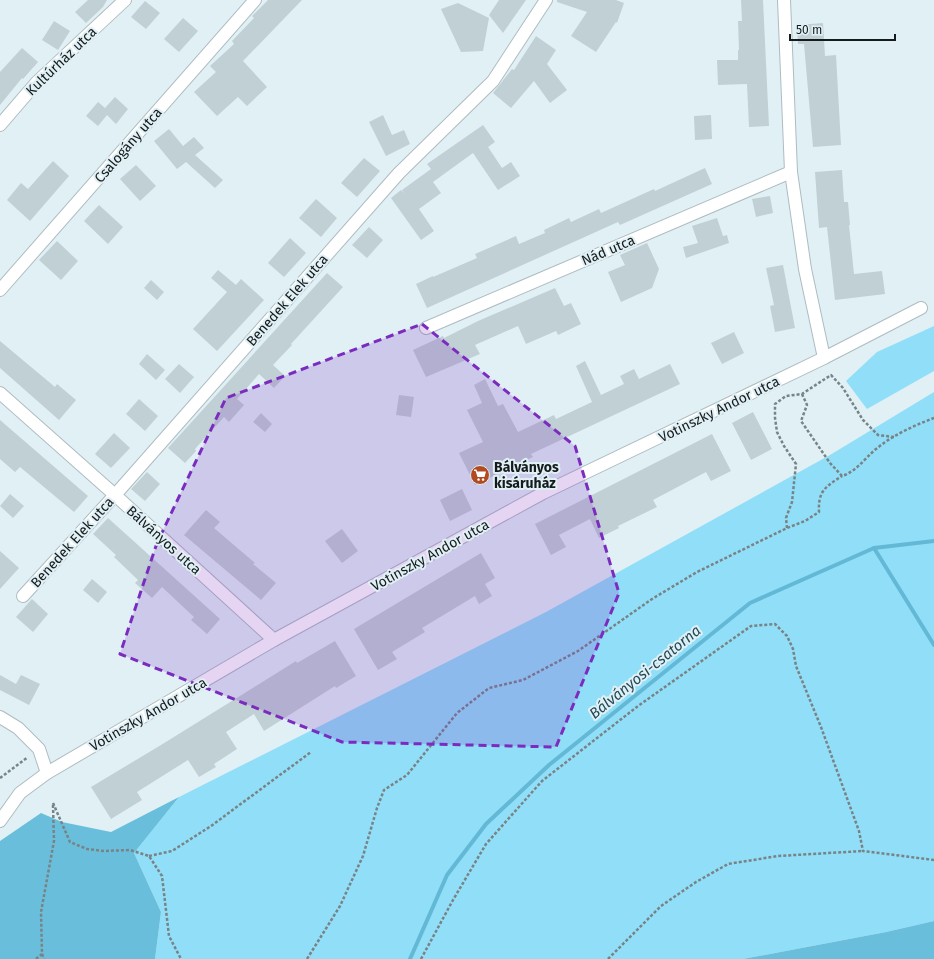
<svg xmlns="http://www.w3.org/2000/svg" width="934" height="959" font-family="'Fira Sans',sans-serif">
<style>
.green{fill:#91def8}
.forest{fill:#69bfdb}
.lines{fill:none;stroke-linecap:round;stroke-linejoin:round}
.stream{stroke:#63b9d5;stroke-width:4}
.building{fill:#c1d0d5}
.minor-casing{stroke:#aebcc2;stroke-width:14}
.path{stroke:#788386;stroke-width:2.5;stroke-dasharray:3 2;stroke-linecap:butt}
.minor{stroke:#fff;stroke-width:12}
.marked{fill:#7b2cbf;fill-opacity:0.2;stroke:#7b2cbf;stroke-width:3;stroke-dasharray:8 5;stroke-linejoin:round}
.labels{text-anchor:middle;stroke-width:4;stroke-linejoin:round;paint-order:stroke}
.street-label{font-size:14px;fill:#151a1c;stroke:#e0f0f5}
.poi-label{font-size:14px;font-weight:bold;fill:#151a1c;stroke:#e0f0f5;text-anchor:start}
.water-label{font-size:15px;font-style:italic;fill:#224956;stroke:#e0f0f5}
</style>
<rect width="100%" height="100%" fill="#e0f0f5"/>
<g class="green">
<polygon points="934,326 934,371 867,409 846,381 877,352"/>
<polygon points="934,392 934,921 886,932 743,959 155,959 161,912 134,853 179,797 546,612 830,455"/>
</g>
<g class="forest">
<polygon points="179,797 134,853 161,912 155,959 0,959 0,841 41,813 62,822 111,832"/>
<polygon points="934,921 934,959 743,959 886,932"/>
</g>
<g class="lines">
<g class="stream">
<polyline points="874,548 934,645"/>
<polyline points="410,959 447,875 486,824 549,765 750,603 874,548 934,541"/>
</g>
</g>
<g class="building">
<polygon points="88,0 107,0 103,7 86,23 75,12"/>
<polygon points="268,0 302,0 243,61 267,87 247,106 238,97 217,116 194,92 216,72 210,66 234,44 232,41 254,18 252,16"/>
<polygon points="499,0 526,0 503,33 489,15"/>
<polygon points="557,0 616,0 624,3 617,23 616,22 596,52 571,36 587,12 557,2"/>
<polygon points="741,0 763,0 769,126 749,127 747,84 718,85 717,60 738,60 738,50 739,50 738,21 742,21"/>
<polygon points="145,1 160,13 146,29 131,17"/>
<polygon points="458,3 489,18 483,51 461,52 441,9"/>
<polygon points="183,18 198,31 179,52 164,39"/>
<polygon points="54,21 70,31 58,50 42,40"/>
<polygon points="823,23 825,56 836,55 841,145 813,147 804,44 798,44 797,25"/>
<polygon points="536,36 556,50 547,64 567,90 550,103 534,81 511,108 493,93 512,69 514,70"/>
<polygon points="22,48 38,62 23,79 22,78 0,105 0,72"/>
<polygon points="115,97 128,109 116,124 107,115 98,126 86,116 98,102 105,108"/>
<polygon points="383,115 392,135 404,130 410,144 386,156 369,122"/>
<polygon points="711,115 712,139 695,140 694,116"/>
<polygon points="483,125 495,142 488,147 502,168 511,162 520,176 498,190 473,153 433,182 441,193 419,209 434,231 421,240 391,198 401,190 404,193 402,190 431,169 427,164"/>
<polygon points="169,129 183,146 194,137 204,148 195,155 223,180 215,188 186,162 177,169 154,141"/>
<polygon points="364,158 380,171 357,197 341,183"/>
<polygon points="53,161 69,176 30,221 7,200 21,183 28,189"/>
<polygon points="136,165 156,186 140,201 120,179"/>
<polygon points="705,168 712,184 620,225 618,222 427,308 416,284 433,276 433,277 477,258 475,254 516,236 519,244 545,233 544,230 569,218 571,222 599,209 601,213 654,189 655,191"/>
<polygon points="842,170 844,202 848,202 850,225 849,225 854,274 882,271 885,294 835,300 827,227 819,228 815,172"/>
<polygon points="770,196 773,213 756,217 752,199"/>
<polygon points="316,199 337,218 321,237 299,218"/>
<polygon points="99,205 123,227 108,244 84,221"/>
<polygon points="717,218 723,236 727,235 729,243 686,258 683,247 698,243 692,226"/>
<polygon points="369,227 383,240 367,258 352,245"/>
<polygon points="290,238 306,253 284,277 268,263"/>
<polygon points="57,241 78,261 61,280 39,260"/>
<polygon points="647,243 659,269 652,288 621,302 608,272 625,265 620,255"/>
<polygon points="783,265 795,328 775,332 770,306 774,305 766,268"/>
<polygon points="218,270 236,285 241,279 264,300 217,351 193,329 227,292 211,278"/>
<polygon points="327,273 343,287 291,344 292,345 273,365 285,376 274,388 259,374 237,399 244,405 229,422 224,417 195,449 196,451 185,463 168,448"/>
<polygon points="151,280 164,292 157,300 144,288"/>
<polygon points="555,288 564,306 571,303 581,324 558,335 556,331 526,344 518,326 475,345 480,354 426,377 413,350 443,336 444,338 478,321"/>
<polygon points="734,332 744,353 722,364 711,343"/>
<polygon points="0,341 55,387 57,384 76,400 59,420 0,368"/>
<polygon points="147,354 165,370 156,380 139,364"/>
<polygon points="585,361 601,395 624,384 620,376 634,369 639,379 670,364 680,384 531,454 533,457 475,485 459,453 483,442 467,410 482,403 474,385 485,379 498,406 503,404 518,432 554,415 556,419 592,402 576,366"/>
<polygon points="179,364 194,377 180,393 165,379"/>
<polygon points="399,395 414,397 411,417 396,415"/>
<polygon points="139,399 158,416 145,431 126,414"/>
<polygon points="753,412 772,449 751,460 732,423"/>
<polygon points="261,413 272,424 265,432 253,422"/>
<polygon points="0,420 88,496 74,512 20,467 15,472 0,459"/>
<polygon points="114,433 130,448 111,468 95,454"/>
<polygon points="712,434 731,471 711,481 706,472 653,500 657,507 618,526 619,528 599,538 590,519 559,535 566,547 551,555 535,524"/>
<polygon points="147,472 160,484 145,501 131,489"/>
<polygon points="462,489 472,510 450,521 440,500"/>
<polygon points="10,494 24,506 13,518 0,506"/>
<polygon points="206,510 220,522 214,528 255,563 253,564 276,583 261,600 184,535"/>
<polygon points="108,518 220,619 207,634 191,620 194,617 162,587 152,598 135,583 138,580 114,557 116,555 93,534"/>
<polygon points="342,529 358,551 342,563 325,541"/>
<polygon points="0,551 19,568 0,589"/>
<polygon points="481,553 495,578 485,584 492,596 479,604 475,596 422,628 425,632 392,652 397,659 378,670 354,629"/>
<polygon points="92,579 107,592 98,603 83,590"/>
<polygon points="32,599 48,614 33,632 16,617"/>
<polygon points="335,641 356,676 336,688 335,686 264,731 254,714 226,732 237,749 214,764 216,767 199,777 188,760 137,792 142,800 111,819 91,787 161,745 296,661 297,663"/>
<polygon points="0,675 16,684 21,675 40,684 29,705 0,690"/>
</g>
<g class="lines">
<defs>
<g id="minor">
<polyline points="784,0 791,172 805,269 824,358"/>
<polyline points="0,125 37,82 125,0"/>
<polyline points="0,290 255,0"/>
<polyline points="426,328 791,172"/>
<polyline points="0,393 115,495 274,640"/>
<polyline points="23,596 115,495 399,173 493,81 546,0"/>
<polyline points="0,717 18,728 39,749 47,773"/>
<polyline points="0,821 20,793 47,773 274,640 543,493 824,358 921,308"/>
</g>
</defs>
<use href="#minor" class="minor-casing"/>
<g class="path">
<path d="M 802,394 L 807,405 L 801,421 L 830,463 L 842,476 C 857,471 864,459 876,449 C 893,435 913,426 934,418"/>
<polyline points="787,528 786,518 792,502 796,464 784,446 777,432 775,418 775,404 786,396 802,394 831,375 843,388 863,420 878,435 894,437"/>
<polyline points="0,778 28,757"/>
<polyline points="53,803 70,842 87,849 104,851 130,850 149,856 162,876 169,936 181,959"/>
<polyline points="149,856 172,851 211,826 311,752"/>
<polyline points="42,954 44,959"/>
<polyline points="36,959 42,954 41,912 54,841 53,805"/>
<path d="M 307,959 L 340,906 L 363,856 L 377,808 L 384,790 L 407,775 L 457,713 L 489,688 L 523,680 L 578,651 L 652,599 L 697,572 L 787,528 L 805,521 L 819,512 C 818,491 825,487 842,476"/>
<polyline points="421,959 453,900 486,844 542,781 638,706 751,626 775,624 787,636 793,649 796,666 821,727 859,831 863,851 934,860"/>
<polyline points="608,959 661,906 696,882 728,864 778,856 863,851"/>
</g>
<use href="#minor" class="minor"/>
</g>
<path class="marked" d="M 422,324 L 575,446 L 619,593 L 556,747 L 342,742 L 120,654 L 157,543 L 226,398 Z"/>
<defs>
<symbol id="supermarket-disc" viewBox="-11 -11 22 22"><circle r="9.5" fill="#b14b21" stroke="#e0f0f5"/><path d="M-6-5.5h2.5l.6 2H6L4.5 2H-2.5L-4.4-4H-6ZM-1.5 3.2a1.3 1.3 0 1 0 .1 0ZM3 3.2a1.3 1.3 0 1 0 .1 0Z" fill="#fff"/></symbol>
</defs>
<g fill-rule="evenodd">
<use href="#supermarket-disc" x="469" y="464" width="22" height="22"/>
</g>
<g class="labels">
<g class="street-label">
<text transform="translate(61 61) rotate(-44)" y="5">Kultúrház utca</text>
<text transform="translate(128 145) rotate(-49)" y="5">Csalogány utca</text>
<text transform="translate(608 250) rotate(-23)" y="5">Nád utca</text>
<text transform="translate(287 300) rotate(-49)" y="5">Benedek Elek utca</text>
<text transform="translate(719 409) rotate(-26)" y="5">Votinszky Andor utca</text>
<text transform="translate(164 540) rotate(42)" y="5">Bálványos utca</text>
<text transform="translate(72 542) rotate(-48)" y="5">Benedek Elek utca</text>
<text transform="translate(430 555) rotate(-29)" y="5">Votinszky Andor utca</text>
<text transform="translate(148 714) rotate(-30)" y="5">Votinszky Andor utca</text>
</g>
<g class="poi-label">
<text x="494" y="472">Bálványos<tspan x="494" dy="16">kisáruház</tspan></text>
</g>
<g class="water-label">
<text transform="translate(645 672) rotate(-39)" y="5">Bálványosi-csatorna</text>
</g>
</g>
<path d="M790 34v6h105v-6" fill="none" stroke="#151a1c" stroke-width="2"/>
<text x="796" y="34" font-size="12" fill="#151a1c" stroke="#e0f0f5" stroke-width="3" paint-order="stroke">50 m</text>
</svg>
